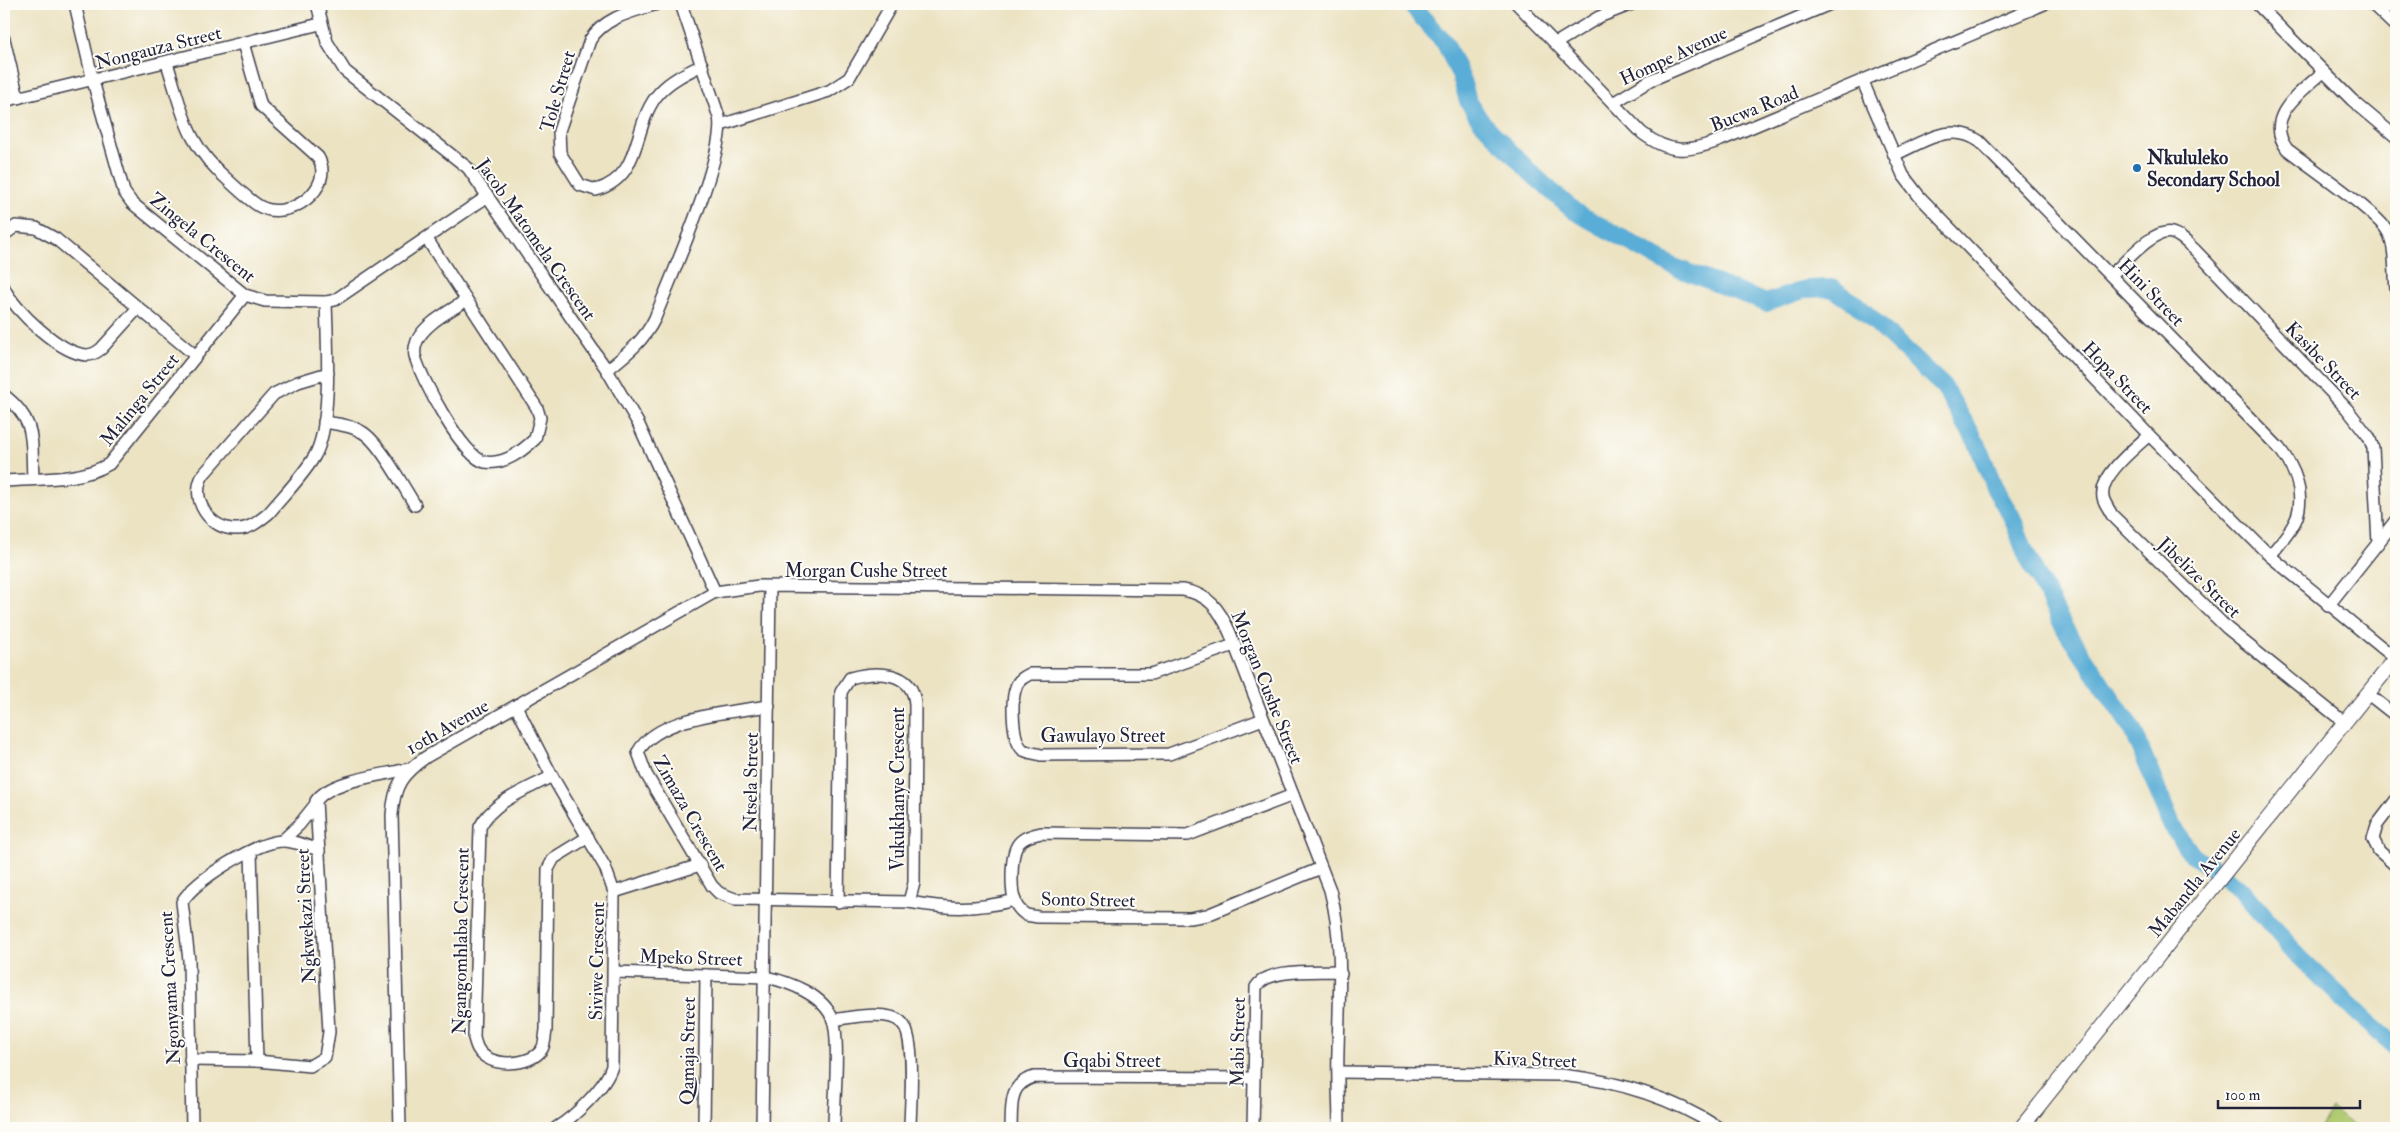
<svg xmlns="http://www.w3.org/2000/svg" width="2400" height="1132" font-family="'IM FELL Double Pica',serif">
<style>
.pitch{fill:#afc96e;stroke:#687654}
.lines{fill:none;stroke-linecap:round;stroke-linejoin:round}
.river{stroke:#5aadd6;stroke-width:18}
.minor-casing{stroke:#403f4f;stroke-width:14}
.tertiary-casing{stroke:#403f4f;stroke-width:16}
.minor{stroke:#fff;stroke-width:11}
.tertiary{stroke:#fff;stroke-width:14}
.poi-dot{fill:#1f6fb2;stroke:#fdfcf7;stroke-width:2}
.labels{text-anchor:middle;stroke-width:4;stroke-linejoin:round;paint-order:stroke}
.street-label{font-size:19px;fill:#22223b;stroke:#fdfcf7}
.poi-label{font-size:19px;font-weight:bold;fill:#22223b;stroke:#fdfcf7;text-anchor:start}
</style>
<rect width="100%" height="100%" fill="#fdfcf7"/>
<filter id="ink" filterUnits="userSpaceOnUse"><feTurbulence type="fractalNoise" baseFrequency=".02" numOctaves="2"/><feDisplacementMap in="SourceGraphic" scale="10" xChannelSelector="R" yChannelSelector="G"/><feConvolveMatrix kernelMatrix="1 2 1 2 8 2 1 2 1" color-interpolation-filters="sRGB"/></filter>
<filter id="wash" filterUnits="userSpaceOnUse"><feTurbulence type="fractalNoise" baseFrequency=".0096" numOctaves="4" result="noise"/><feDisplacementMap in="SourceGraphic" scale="20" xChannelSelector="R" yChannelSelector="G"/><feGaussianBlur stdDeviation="1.12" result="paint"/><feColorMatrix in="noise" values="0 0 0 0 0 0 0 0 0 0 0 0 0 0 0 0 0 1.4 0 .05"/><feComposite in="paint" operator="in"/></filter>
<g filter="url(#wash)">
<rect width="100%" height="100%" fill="#ece3c3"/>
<polygon class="pitch" points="2332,1109 2357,1128 2318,1128"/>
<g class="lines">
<polyline class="river" points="1410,4 1445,43 1461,77 1468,101 1480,120 1532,174 1574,211 1672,266 1766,303 1806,289 1832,288 1856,304 1943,386 1977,443 1995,489 2012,517 2026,554 2065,629 2133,730 2173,828 2193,856 2209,865 2242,891 2299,957 2367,1022 2396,1047"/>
</g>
</g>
<g filter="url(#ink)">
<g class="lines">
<defs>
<g id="minor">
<polyline points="75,4 93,81 124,192 132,203 245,295 265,301 326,302 335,300 488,196"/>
<polyline points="317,4 327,42 345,71 468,168 607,370 638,423 715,592"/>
<path d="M 657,4 C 631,12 605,17 590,40 L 559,131 L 560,153 L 580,185 L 596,190 C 645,176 631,123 660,92 C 671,80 688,72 702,65"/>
<path d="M 1517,4 L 1642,133 C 1671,155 1688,152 1721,140 L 2044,4"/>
<polyline points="2257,4 2352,100 2396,137"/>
<polyline points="2372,4 2396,27"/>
<polyline points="4,39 18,98"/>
<polyline points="1556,43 1599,17 1632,4"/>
<path d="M 167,63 C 184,116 185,143 230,182 C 239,190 249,200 259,206 C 288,223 336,188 318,157 L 261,106 L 243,43"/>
<path d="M 2323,72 C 2301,93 2263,116 2287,149 C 2307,165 2378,213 2388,232 C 2396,247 2394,272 2396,289"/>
<polyline points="1863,82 1903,175 1919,196 2149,435 2270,556 2396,659"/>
<polyline points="4,101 320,24"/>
<polyline points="1613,103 1651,80 1830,4"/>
<polyline points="721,125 829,91 849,78 892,4"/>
<path d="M 1894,155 C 1922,143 1950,121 1979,141 L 2279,448 C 2294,467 2305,492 2297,517 C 2292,531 2279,544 2270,556"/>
<polyline points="4,235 16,226 36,228 56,239 196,356"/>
<path d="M 427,239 L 537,408 L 540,418 L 535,439 C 522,451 505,465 485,462 C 464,459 420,377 415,356 C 414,351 415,346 417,341 C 425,323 451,311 466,300"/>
<path d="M 2111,275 C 2125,263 2153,228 2172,233 C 2182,236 2188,244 2195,250 L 2347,409 L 2369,437 L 2373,448 L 2378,543 L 2328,606"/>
<path d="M 4,288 C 14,310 61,354 87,355 C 93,355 97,352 101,349 L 138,308"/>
<path d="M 326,302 C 327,339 333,426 314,457 C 302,477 284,495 269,513 C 259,521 250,529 238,529 C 210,531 189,499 203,475 L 274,394 L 298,382 L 328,373"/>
<path d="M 607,370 C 627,354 644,341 655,318 C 670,279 727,152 719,117 L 681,4"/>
<path d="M 4,395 C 37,421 31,440 33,478"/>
<path d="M 324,422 C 336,424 351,425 362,432 C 379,441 404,488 415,505"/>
<path d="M 2149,435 C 2135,448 2099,476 2103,497 C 2104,503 2109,509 2112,515 L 2227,628 L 2345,723"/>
<path d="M 4,481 C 38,478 79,482 109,464 L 245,295"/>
<polyline points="2378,543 2396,520"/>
<path d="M 1234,645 L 1151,674 L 1030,674 C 1024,677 1018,680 1016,687 C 1011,700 1012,739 1022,749 C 1027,753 1035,753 1041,755 L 1169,754 L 1263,719"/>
<polyline points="2368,694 2396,716"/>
<path d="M 516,706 L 552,776 L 605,867 L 614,892 L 612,1066 C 606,1087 574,1117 556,1128"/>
<path d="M 769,706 C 732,712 658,716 638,752 L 646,774 L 712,886 L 719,893 L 735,899 L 909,902 L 914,883 L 915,704 C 913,670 876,671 850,678 L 841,692 L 838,902"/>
<path d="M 552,776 C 527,790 493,801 480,827 L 474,1038 C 475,1041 476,1046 478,1049 C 488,1068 531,1067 542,1049 C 545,1044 545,1036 546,1030 L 548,869 L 554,858 L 588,837"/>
<path d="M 1293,795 L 1188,835 L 1041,833 C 1033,835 1022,837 1017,846 C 1011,856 1010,893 1016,904 C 1018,909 1022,912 1026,915 L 1038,917 L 1190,918 L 1207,915 L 1321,868"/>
<polyline points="2396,800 2377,825 2373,839 2379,851 2396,866"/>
<polyline points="282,841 299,825 315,805"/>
<polyline points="251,852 257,1061"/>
<polyline points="614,892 700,865"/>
<path d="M 909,902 C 948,909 976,910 1015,900"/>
<path d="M 614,972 L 766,977 C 789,982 824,995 833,1020 C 840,1040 834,1104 834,1128"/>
<path d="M 833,1020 C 849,1017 888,1010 901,1022 C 917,1035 910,1107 910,1128"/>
<path d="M 190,1060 L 257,1061 L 310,1066 L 325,1057 L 329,1032 L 316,801 C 330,780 384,775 408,769"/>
<path d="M 1339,1072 L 1561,1075 C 1617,1081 1671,1097 1719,1128"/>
<path d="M 192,1128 L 189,960 L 182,902 C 195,880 255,843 281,841 C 293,840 307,846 319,850"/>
<path d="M 400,1128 L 392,815 C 394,785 402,774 426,757 L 715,592 L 759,586 L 1183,590 C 1209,594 1220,610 1230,633 L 1330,890 C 1344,943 1339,996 1338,1051 C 1337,1077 1339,1103 1339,1128"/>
<polyline points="704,1128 706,975"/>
<polyline points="762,1128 770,587"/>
<path d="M 1011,1128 C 1012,1106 1008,1084 1034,1077 L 1253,1078"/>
<path d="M 1253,1128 L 1256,987 C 1268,968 1313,972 1335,971 L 1341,974"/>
</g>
<polyline id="tertiary" points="2021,1128 2396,658"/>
</defs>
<use href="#minor" class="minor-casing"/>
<use href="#tertiary" class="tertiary-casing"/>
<use href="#minor" class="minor"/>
<use href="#tertiary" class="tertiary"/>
</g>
</g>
<circle class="poi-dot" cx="2137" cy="168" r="5"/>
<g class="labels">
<g class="street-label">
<text transform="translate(158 47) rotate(-14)" y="7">Nongauza Street</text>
<text transform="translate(1673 55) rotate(-25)" y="7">Hompe Avenue</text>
<text transform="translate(557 91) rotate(-74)" y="7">Tole Street</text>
<text transform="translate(1754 108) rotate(-22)" y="7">Bucwa Road</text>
<text transform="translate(203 237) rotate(39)" y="7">Zingela Crescent</text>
<text transform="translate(537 239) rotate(55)" y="7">Jacob Matomela Crescent</text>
<text transform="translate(2152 292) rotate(46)" y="7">Hini Street</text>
<text transform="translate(2324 360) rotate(46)" y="7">Kasibe Street</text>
<text transform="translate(2118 377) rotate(46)" y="7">Hopa Street</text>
<text transform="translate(139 399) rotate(-51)" y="7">Malinga Street</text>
<text x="866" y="577">Morgan Cushe Street</text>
<text transform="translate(2200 577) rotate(44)" y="7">Jibelize Street</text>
<text transform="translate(1268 687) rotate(68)" y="7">Morgan Cushe Street</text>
<text transform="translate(447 726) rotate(-30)" y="7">10th Avenue</text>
<text x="1103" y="742">Gawulayo Street</text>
<text transform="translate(750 782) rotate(-89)" y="7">Ntsela Street</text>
<text transform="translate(897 789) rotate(-90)" y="7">Vukukhanye Crescent</text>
<text transform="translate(691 813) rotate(60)" y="7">Zimaza Crescent</text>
<text transform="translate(2194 882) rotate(-51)" y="7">Mabandla Avenue</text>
<text transform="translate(1088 899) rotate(1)" y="7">Sonto Street</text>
<text transform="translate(305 916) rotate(-93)" y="7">Ngkwekazi Street</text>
<text transform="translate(460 941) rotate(-89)" y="7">Ngangomhlaba Crescent</text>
<text transform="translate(691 957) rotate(2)" y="7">Mpeko Street</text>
<text transform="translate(596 961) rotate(-89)" y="7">Siviwe Crescent</text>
<text transform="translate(169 988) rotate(-93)" y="7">Ngonyama Crescent</text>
<text transform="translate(1237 1042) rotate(-89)" y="7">Mabi Street</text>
<text transform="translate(687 1051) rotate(-89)" y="7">Qamaja Street</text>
<text transform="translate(1535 1059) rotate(2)" y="7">Kiva Street</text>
<text x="1112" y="1067">Gqabi Street</text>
</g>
<g class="poi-label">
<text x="2147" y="164">Nkululeko<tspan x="2147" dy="22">Secondary School</tspan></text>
</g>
</g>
<rect width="2400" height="1132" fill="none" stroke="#fdfcf7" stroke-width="20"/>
<path d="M2218 1100v8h142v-8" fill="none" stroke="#22223b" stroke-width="2.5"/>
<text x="2225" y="1100" font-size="15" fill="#22223b" stroke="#fdfcf7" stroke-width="4" paint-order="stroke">100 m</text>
</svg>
